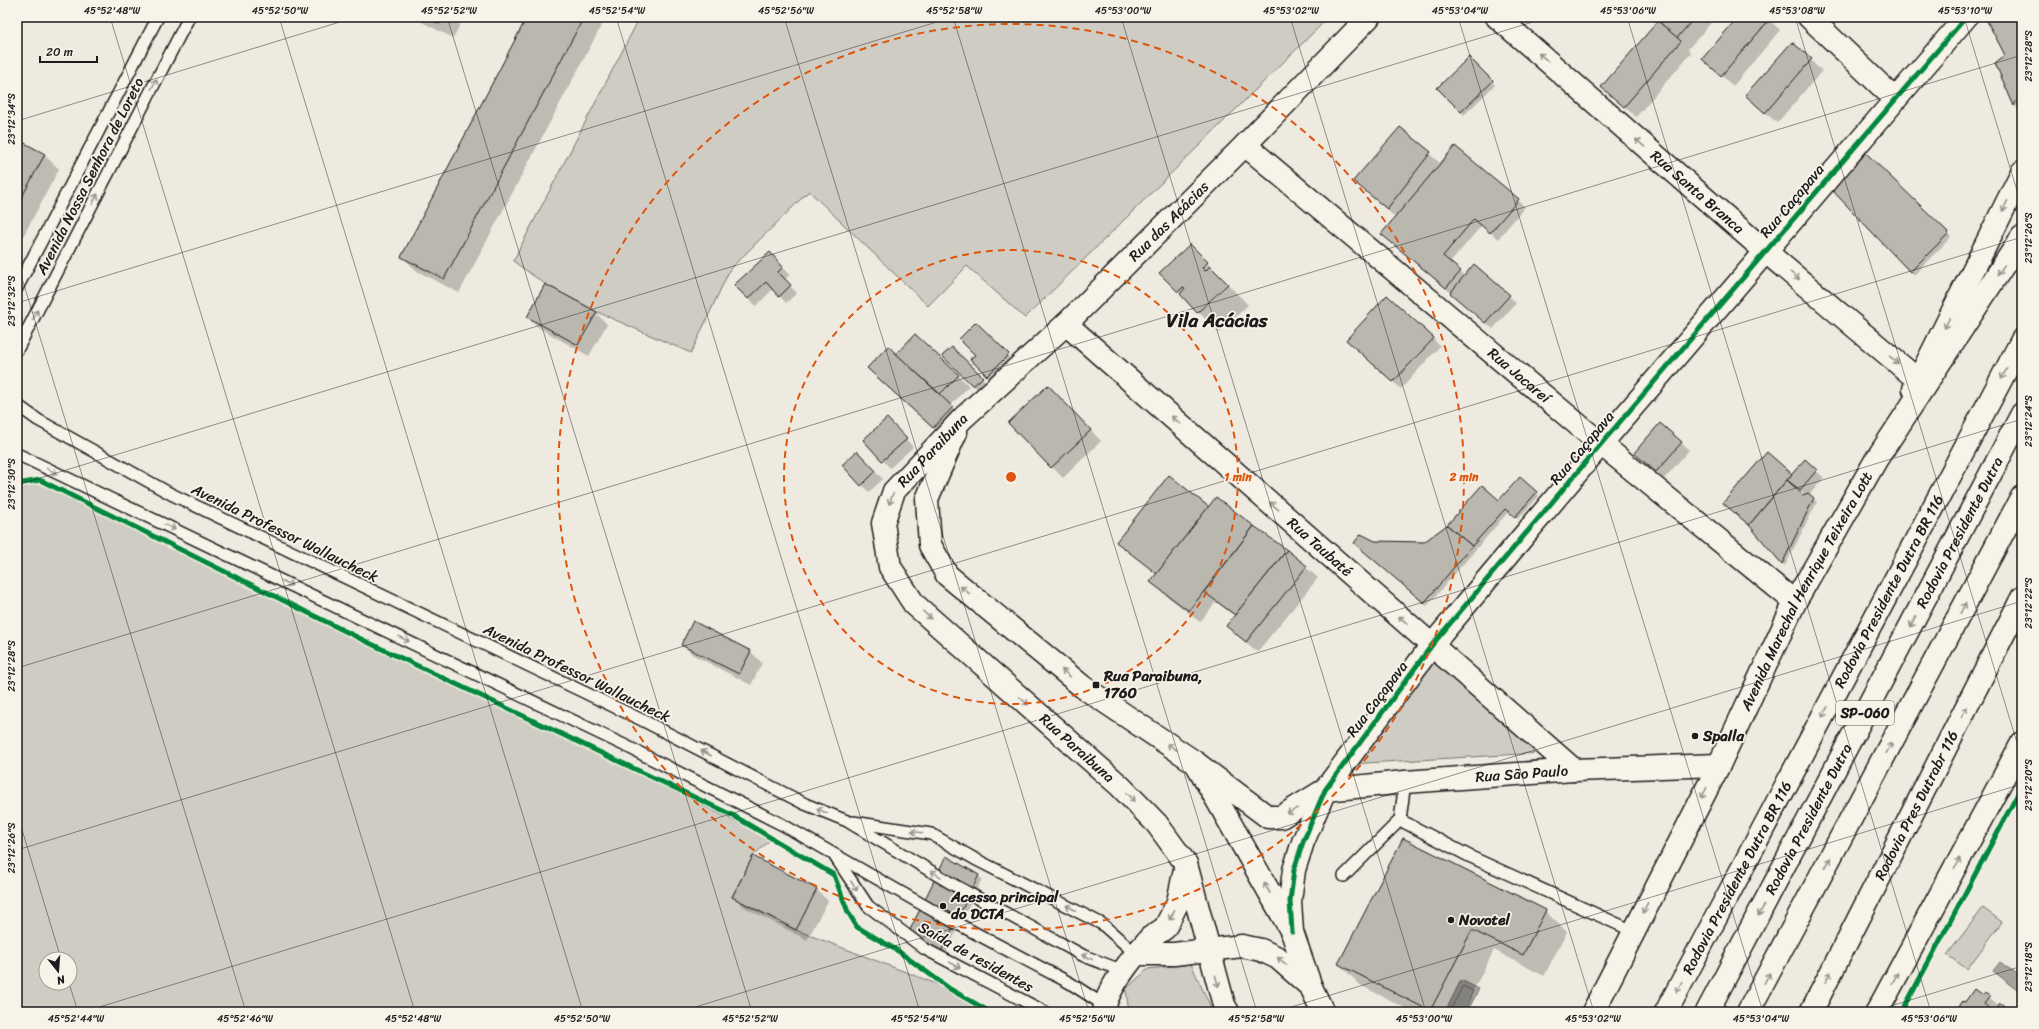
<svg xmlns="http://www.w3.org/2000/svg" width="2039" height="1029" font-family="Sriracha,sans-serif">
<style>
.green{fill:#cfccc3;stroke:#767470;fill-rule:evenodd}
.water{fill:#a6a39d;stroke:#6f6d69}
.shadow{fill:#0003;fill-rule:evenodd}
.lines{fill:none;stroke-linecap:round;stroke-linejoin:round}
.shore{stroke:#535250;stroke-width:1}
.building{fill:#bab7af;stroke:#1c1c1c}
.service-casing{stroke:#1c1c1c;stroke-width:14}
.minor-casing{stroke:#1c1c1c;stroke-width:25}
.secondary-casing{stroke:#1c1c1c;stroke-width:25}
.primary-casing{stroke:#1c1c1c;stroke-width:25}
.motorway-casing{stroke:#1c1c1c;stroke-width:25}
.service{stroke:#f7f3e8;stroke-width:11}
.minor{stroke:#f7f3e8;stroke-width:22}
.secondary{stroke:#f7f3e8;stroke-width:22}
.primary{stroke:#f7f3e8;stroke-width:22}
.motorway{stroke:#f7f3e8;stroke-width:22}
.cycleway-casing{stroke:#f7f3e8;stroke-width:8}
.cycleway{stroke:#00873e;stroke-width:5}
.oneway{stroke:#94928c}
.ticks{fill:none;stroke:#1c1c1c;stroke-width:1;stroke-opacity:0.45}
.ring{fill:none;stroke:#de560d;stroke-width:2;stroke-dasharray:7 5}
.poi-dot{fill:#1c1c1c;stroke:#f7f3e8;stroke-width:1.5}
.labels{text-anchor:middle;stroke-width:3.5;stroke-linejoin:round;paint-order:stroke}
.shield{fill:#f7f3e8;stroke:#5e5c59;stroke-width:1}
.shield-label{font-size:14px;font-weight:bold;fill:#1c1c1c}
.street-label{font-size:15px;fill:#1c1c1c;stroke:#f7f3e8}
.poi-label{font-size:15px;font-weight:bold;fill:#1c1c1c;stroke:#f7f3e8;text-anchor:start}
.district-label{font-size:19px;font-weight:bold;fill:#1c1c1c;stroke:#f7f3e8}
.centre{fill:#de560d;stroke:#f7f3e8;stroke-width:2}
.ring-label{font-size:12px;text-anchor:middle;font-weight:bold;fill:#de560d;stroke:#f7f3e8;stroke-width:3.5;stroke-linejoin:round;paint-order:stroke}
.neatline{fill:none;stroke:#1c1c1c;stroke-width:1.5}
.ticks-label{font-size:10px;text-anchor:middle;fill:#1c1c1c}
</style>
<rect width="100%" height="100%" fill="#eeeae0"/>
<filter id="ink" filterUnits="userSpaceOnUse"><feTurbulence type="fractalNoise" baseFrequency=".025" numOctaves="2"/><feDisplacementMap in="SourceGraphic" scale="8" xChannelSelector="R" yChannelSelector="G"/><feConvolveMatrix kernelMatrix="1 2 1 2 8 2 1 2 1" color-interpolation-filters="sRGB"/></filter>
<g filter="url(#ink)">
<g class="green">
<polygon points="640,17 1329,17 1025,318 967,266 928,306 809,191 730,269 691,353 597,312 545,284 513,261"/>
<path d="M 40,480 L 771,839 L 753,856 L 732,897 L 796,930 L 950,989 L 987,1012 L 17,1012 L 17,484 ZM 46,959 L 70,959 L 70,983 L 46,983 Z"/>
<polygon points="1431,660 1539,753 1348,764"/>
<polygon points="1983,908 2002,922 1967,969 1947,955"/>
<polygon points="1191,964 1213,1012 1132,1012 1128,1006 1126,989 1148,969"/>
</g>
<g class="water">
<polygon points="2000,962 2022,978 2022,993 1993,971"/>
<polygon points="1461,980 1479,989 1467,1012 1445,1012"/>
</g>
<g class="shadow">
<polygon points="412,17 464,17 453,38"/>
<polygon points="529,17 606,17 459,293 417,271 402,257"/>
<polygon points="1663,17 1716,17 1688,49 1691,53 1636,117 1602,87"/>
<polygon points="1740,17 1766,17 1780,30 1733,86 1704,59"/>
<polygon points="1990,17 2022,17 2022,113 2015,106 1997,64 2006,56"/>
<polygon points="1792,43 1822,71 1777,123 1746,95"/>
<polygon points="1469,59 1495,85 1464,115 1439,88"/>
<polygon points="1400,128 1441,164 1518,200 1525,207 1498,239 1482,225 1450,263 1465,276 1509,296 1516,303 1493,329 1390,241 1396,218 1355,181"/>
<polygon points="17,141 44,155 59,169 17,248"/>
<polygon points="1866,155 1951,237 1914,275 1834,190"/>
<path d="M 1190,245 L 1248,305 L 1219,333 L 1161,273 ZM 1223,287 L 1224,289 L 1203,308 L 1202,307 Z"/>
<polygon points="777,261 790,275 784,280 797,293 786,303 773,289 756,306 736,285"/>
<polygon points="596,313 607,324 589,356 539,328 528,317"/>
<polygon points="976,323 1015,362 995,382 972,359 976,355"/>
<polygon points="1433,339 1440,346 1401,389 1355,347"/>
<polygon points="952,348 989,385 981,393 944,356"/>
<polygon points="896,355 958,375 969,386 950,406 963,418 945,439 880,379"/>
<polygon points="1059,397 1101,441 1063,478 1010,423"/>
<polygon points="1660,424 1689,450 1664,479 1642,460"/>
<polygon points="894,426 913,447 890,468 864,440"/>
<polygon points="857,453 883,479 869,492 843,466"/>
<path d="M 1767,454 L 1792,476 L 1805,461 L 1824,478 L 1809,495 L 1817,502 L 1785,566 L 1755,530 L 1725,503 ZM 1799,490 L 1806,495 L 1803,496 L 1798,491 Z"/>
<polygon points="1536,492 1539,496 1518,519 1509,511 1427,606 1358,546 1375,542 1425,543"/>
<polygon points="1216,498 1287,551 1318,578 1257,652 1227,626 1235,616 1216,602 1200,622 1163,593 1152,582"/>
<polygon points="694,623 751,652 762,663 751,685 693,655 682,644"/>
<polygon points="1403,839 1545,911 1567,932 1544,976 1494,950 1462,1012 1413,1012 1360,985 1339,964"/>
<polygon points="754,858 817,890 828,901 807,940 744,907 733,896"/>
<polygon points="947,858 982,879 944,957 912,939"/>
<polygon points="1985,994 1999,1007 2009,1012 1962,1012 1965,1004"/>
</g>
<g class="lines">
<polyline class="shore" points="1449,1012 1463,986 1473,991 1464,1012"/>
</g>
<g class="building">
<polygon points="425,17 442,17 439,24"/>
<polygon points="527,17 584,17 444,279 401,257"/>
<polygon points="1661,17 1695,17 1677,38 1658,21"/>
<polygon points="1738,17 1767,17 1770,19 1721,76 1702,59"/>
<polygon points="1988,17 2022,17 2022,90 2014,106 1995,63 2005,55 1986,19"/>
<polygon points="1658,21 1681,41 1624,107 1601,87"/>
<polygon points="1792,42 1812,59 1765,113 1745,95"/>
<polygon points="1469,57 1493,81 1461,112 1437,88"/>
<polygon points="1400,127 1431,152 1387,209 1353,181"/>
<polygon points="17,139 45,154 17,206"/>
<polygon points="1455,146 1519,199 1490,233 1474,219 1443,256 1461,271 1446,288 1381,234"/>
<polygon points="1866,153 1949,233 1910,272 1832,190"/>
<polygon points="1190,244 1208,262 1202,268 1205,271 1210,266 1228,284 1197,313 1180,294 1185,288 1183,287 1178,292 1159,273"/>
<polygon points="770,252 783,267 778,272 791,285 779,297 766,282 748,299 734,285"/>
<polygon points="1474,264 1510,295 1485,323 1450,293"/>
<polygon points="545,284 597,312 578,345 527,317"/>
<polygon points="1387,295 1434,338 1393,382 1346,340"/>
<polygon points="976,322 1009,354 987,376 970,359 975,355 959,339"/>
<polygon points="915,334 959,375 940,394 896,354"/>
<polygon points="888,346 953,407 933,428 867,368"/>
<polygon points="952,347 983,377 973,386 942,356"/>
<polygon points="1048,385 1091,430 1051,468 1008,423"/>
<polygon points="887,418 907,439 882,461 863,440"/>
<polygon points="1660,423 1682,442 1656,472 1634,453"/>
<polygon points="857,451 876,471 861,486 842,465"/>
<polygon points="1767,452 1792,474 1749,525 1723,503"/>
<polygon points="1805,459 1817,470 1800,490 1787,480"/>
<polygon points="1169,475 1209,507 1157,574 1116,542"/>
<polygon points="1520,477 1537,492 1515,517 1505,509 1472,546 1447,525 1482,485 1499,500"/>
<polygon points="1787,480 1803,495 1808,493 1814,498 1782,564 1749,525"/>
<polygon points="1216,497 1254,526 1189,611 1150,582"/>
<polygon points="1447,525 1472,546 1424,603 1354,543 1361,534 1375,541 1424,542"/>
<polygon points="1254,526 1287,550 1235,615 1204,592"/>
<polygon points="1287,550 1307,566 1246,642 1226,626"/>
<polygon points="693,621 751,651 739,674 681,645"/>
<polygon points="1403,838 1546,910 1523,955 1472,930 1430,1011 1338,964"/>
<polygon points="753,856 817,889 796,930 732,897"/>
<polygon points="946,856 979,875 940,954 907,936"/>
<polygon points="1974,989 1982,995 1984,993 1990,996 1984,1004 1994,1012 1961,1012 1958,1008 1963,1001 1965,1002"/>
<polygon points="2000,1004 2006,1008 2004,1011 2005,1012 1995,1012"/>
</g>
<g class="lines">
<defs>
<g id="service">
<polyline points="17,288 158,17"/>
<polyline points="17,350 189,17"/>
<polyline points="17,405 38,420 171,494 642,720 805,804 847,821 954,885 1084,956 1123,971"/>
<polyline points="17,454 628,747 783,825 939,914 1070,983 1104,1005"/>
<polyline points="1400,820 1471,857 1633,931"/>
<polyline points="853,822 931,834 975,859 1102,924 1136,954"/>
<polyline points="834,855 868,906 925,949 1045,1012"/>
<polyline points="1344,876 1400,820 1405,782"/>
</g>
<g id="minor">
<path id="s1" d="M 1497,17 L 1765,251 L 1918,380"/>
<polyline points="1809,17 1895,99"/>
<path id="s2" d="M 1245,145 L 1601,444 L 1795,602"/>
<path id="s3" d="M 1066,324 L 1574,770"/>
<polyline points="1914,389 2022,172"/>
<path id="s4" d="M 1196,763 L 1268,817 L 1281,817 L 1325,790 L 1405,782 L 1574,770 L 1719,765"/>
<polyline points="1292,932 1290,901 1294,870 1303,842 1325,790 1432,645 1601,444 1966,17"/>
</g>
<g id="secondary">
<polyline points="956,432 927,499 930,545 947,575 1083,687 1196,763 1292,932 1311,987"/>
<path id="s5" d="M 1228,1012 L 1224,1005 L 1186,864 L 1157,824 L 1120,786 L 914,604 L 890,567 L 883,523 L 894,491 L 963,418 L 1066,324 L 1245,145 L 1369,17"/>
<polyline points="1877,1012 2022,743"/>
</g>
<g id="primary">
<polyline points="1136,954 1150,938 1165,928 1178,902 1186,864"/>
<path d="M 1104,1012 C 1105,993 1125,968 1136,954 L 1174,954 L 1242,946 L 1261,950 L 1278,958 L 1311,987 L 1323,1012"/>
<path id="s6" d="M 1593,1012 L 1719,765 L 1795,602 L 1876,460 L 2022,237"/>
<path id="s7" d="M 1666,1012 L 2022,340"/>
<path id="s8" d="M 1811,1012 L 2022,598"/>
</g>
<g id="motorway">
<path id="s9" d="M 1707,1012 L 2022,414"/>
<polyline points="1748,1012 2022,497"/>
</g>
</defs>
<use href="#service" class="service-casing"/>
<use href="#minor" class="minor-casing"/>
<use href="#secondary" class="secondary-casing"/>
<use href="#primary" class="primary-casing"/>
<use href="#motorway" class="motorway-casing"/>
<use href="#service" class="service"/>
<use href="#minor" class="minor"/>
<use href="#secondary" class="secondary"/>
<use href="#primary" class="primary"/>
<use href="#motorway" class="motorway"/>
<defs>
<g id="cycleway">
<polyline points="17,484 40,480 361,639 734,816 834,875 848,912 857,927 898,951 950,989 990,1012"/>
<polyline points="1292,932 1290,901 1294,870 1303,842 1325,790 1432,645 1601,444 1966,17"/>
<polyline points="1902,1012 2022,786"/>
</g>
</defs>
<use href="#cycleway" class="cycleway-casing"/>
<use href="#cycleway" class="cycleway"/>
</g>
<defs><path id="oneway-shaft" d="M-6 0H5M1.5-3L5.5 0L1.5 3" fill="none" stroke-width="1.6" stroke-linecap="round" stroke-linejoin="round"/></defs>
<g class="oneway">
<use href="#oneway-shaft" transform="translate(1543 57) rotate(-139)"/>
<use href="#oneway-shaft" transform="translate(154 84) rotate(-63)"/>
<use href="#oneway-shaft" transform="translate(1640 143) rotate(-139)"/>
<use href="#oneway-shaft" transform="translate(95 199) rotate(-63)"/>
<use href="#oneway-shaft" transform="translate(2005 206) rotate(116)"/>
<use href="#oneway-shaft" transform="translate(2001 270) rotate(123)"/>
<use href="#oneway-shaft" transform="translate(1795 276) rotate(40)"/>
<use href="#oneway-shaft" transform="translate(35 315) rotate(-63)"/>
<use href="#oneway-shaft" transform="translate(1947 323) rotate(116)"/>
<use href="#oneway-shaft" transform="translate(1894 360) rotate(40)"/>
<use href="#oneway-shaft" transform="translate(2004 374) rotate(118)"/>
<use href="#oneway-shaft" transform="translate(1176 420) rotate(-139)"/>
<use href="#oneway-shaft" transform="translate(52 471) rotate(26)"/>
<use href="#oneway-shaft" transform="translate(891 499) rotate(109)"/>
<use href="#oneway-shaft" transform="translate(1274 506) rotate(-139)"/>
<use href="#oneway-shaft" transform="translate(170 527) rotate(26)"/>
<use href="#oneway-shaft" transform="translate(287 583) rotate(26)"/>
<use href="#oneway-shaft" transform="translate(965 590) rotate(-140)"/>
<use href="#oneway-shaft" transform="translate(1963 608) rotate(-62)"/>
<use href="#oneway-shaft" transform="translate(927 615) rotate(42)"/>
<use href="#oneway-shaft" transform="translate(1403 620) rotate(-139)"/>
<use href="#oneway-shaft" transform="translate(1913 622) rotate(118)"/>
<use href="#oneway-shaft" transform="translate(404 639) rotate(26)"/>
<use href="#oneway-shaft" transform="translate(1066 673) rotate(-140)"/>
<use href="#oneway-shaft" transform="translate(1024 701) rotate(42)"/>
<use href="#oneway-shaft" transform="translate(1825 712) rotate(118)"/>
<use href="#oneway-shaft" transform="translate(1964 712) rotate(-63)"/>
<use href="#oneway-shaft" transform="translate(1172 747) rotate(-146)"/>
<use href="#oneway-shaft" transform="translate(1889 748) rotate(-62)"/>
<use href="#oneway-shaft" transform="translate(706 753) rotate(-153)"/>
<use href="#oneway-shaft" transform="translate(1704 793) rotate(117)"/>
<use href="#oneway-shaft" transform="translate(1131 797) rotate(46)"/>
<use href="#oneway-shaft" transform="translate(822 811) rotate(-158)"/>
<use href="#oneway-shaft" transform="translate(1292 811) rotate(151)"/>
<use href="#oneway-shaft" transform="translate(917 832) rotate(-171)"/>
<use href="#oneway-shaft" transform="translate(1828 863) rotate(-62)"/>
<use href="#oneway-shaft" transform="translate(1957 863) rotate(-62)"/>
<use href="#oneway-shaft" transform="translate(936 874) rotate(-149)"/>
<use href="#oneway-shaft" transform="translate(854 886) rotate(56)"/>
<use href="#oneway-shaft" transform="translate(1267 888) rotate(-119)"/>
<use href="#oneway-shaft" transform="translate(1071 908) rotate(-153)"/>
<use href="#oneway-shaft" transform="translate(1645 908) rotate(117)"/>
<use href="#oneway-shaft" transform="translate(1761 911) rotate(118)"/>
<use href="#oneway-shaft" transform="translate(1172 915) rotate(117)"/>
<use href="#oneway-shaft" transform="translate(1087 957) rotate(-156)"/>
<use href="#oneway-shaft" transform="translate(1282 961) rotate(-141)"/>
<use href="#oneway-shaft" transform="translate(955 965) rotate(28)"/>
<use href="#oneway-shaft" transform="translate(1828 977) rotate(-63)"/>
<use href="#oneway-shaft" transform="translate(1767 978) rotate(-62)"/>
<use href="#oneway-shaft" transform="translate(1895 978) rotate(-62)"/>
<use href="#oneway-shaft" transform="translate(1217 981) rotate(74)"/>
<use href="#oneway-shaft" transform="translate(1679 987) rotate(118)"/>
</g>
</g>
<path class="ticks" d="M 110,17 L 415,1012M 279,17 L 583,1012M 447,17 L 752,1012M 616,17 L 920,1012M 784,17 L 1089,1012M 953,17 L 1257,1012M 1121,17 L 1426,1012M 1290,17 L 1594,1012M 1458,17 L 1763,1012M 1627,17 L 1931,1012M 1795,17 L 2022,759M 1964,17 L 2022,207M 17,121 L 356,17M 17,262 L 246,1012M 17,303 L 953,17M 17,485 L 1549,17M 17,668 L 2022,55M 17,813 L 61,959M 17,850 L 2022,237M 69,983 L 78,1012M 83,1012 L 2022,419M 679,1012 L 2022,601M 1275,1012 L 2022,784M 1871,1012 L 2022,966"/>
<g class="ring">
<circle cx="1011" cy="477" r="227"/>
<circle cx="1011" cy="477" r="453"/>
</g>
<g class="poi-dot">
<rect x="1092" y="681" width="8" height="8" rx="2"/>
<circle cx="1695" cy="736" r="4"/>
<circle cx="943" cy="906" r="4"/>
<circle cx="1451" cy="920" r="4"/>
</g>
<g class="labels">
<rect class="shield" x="1836" y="701" width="58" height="24" rx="3"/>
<g class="shield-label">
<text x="1865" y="718">SP-060</text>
</g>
<g class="street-label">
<text transform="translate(90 176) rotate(-63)" y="5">Avenida Nossa Senhora de Loreto</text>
<text dy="5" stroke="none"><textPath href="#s1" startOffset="266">Rua Santa Branca</textPath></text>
<text transform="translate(1792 201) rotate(-50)" y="5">Rua Caçapava</text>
<text dy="5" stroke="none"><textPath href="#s5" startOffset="1039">Rua das Acácias</textPath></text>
<text dy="5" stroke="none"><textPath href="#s2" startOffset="358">Rua Jacareí</textPath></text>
<text transform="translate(1582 448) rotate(-50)" y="5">Rua Caçapava</text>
<text dy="5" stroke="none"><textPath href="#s5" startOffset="710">Rua Paraibuna</textPath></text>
<text transform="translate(285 533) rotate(26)" y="5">Avenida Professor Wallaucheck</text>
<text dy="5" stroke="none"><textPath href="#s9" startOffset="542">Rodovia Presidente Dutra</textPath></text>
<text dy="5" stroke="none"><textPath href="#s3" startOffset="338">Rua Taubaté</textPath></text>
<text dy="5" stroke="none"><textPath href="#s7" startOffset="476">Rodovia Presidente Dutra BR 116</textPath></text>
<text dy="5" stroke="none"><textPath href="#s6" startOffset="472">Avenida Marechal Henrique Teixeira Lott</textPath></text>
<text transform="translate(577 673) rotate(26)" y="5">Avenida Professor Wallaucheck</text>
<text transform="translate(1377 699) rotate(-53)" y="5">Rua Caçapava</text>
<text transform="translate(1077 748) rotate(42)" y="5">Rua Paraibuna</text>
<text dy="5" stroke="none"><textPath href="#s4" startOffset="352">Rua São Paulo</textPath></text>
<text dy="5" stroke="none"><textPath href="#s8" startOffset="232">Rodovia Pres Dutrabr 116</textPath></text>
<text dy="5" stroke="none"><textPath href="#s9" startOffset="218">Rodovia Presidente Dutra</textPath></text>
<text dy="5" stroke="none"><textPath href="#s7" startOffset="152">Rodovia Presidente Dutra BR 116</textPath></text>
<text transform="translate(976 957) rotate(29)" y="5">Saída de residentes</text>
</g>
<g class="poi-label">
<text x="1104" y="681">Rua Paraibuna,<tspan x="1104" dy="17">1760</tspan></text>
<text x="1703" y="741">Spalla</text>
<text x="951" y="902">Acesso principal<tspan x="951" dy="17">do DCTA</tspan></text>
<text x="1459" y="925">Novotel</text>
</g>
<g class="district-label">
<text x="1217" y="327">Vila Acácias</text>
</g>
</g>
<circle cx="1011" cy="477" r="6" class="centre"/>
<g class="ring-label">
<text x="1238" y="481">1 min</text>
<text x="1464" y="481">2 min</text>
</g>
<rect width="2039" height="1029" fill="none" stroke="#f7f3e8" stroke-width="44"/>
<g transform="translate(58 971) rotate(163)"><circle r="19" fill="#f7f3e8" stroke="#9f9d96"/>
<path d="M0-3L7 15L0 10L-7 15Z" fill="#1c1c1c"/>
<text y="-6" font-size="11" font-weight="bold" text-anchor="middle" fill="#1c1c1c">N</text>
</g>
<path d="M40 56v6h57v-6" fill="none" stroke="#1c1c1c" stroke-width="2"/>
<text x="46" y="56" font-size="12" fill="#1c1c1c" stroke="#f7f3e8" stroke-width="3" paint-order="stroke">20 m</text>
<rect x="22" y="22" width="1995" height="985" class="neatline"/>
<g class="ticks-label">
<text x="112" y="14">45°52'48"W</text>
<text x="280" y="14">45°52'50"W</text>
<text x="449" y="14">45°52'52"W</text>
<text x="617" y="14">45°52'54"W</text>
<text x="786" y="14">45°52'56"W</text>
<text x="954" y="14">45°52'58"W</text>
<text x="1123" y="14">45°53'00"W</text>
<text x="1291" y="14">45°53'02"W</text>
<text x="1460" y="14">45°53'04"W</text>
<text x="1628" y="14">45°53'06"W</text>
<text x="1797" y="14">45°53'08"W</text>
<text x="1965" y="14">45°53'10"W</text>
<text transform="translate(2028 56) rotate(-90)" y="4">23°12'28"S</text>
<text transform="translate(11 119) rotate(-90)" y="4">23°12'34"S</text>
<text transform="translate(2028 238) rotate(-90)" y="4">23°12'26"S</text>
<text transform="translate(11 301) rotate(-90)" y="4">23°12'32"S</text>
<text transform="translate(2028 421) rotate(-90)" y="4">23°12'24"S</text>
<text transform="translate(11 484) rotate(-90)" y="4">23°12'30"S</text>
<text transform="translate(2028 603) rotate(-90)" y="4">23°12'22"S</text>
<text transform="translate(11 666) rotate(-90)" y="4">23°12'28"S</text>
<text transform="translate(2028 785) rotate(-90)" y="4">23°12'20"S</text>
<text transform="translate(11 848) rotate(-90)" y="4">23°12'26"S</text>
<text transform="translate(2028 967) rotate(-90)" y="4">23°12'18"S</text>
<text x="76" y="1022">45°52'44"W</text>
<text x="245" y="1022">45°52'46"W</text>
<text x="413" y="1022">45°52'48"W</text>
<text x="582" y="1022">45°52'50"W</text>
<text x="750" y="1022">45°52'52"W</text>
<text x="919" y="1022">45°52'54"W</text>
<text x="1087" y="1022">45°52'56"W</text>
<text x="1256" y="1022">45°52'58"W</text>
<text x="1424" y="1022">45°53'00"W</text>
<text x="1593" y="1022">45°53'02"W</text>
<text x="1761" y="1022">45°53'04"W</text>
<text x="1929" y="1022">45°53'06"W</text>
</g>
</svg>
